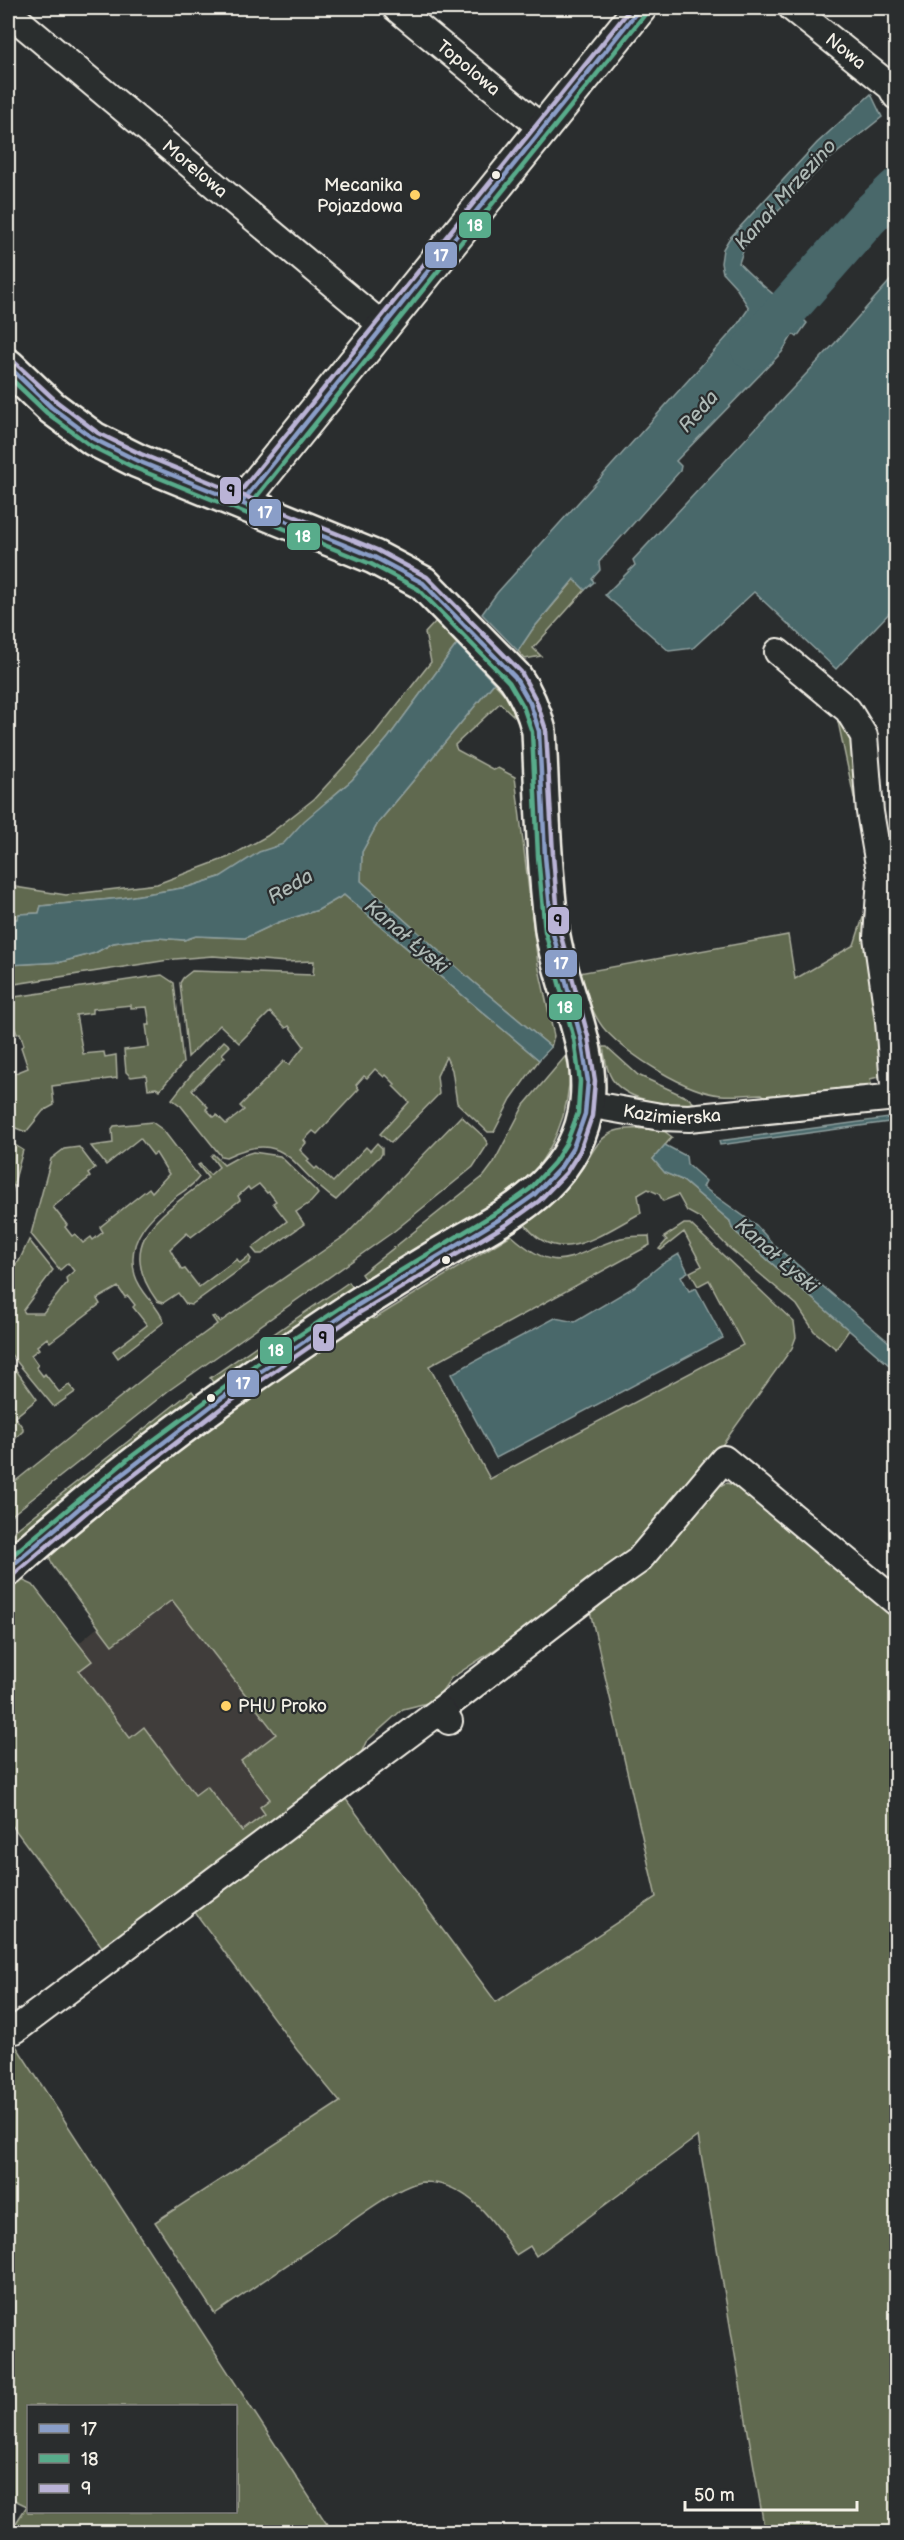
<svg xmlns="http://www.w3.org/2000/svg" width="904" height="2540" font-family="'Balsamiq Sans',sans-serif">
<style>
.built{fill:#3f3d3a}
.green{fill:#60694f;stroke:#aaad9c;stroke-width:1.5;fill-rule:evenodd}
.water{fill:#48676b;stroke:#8d9e9d;stroke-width:1.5}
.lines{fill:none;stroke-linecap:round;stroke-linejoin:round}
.river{stroke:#48676b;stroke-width:42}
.minor-casing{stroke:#f4f1e8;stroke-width:30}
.tertiary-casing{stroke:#f4f1e8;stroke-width:36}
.secondary-casing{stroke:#f4f1e8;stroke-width:38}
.minor{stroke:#2a2d2e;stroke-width:26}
.tertiary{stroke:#2a2d2e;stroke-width:32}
.secondary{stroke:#2a2d2e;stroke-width:33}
.bus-1-casing{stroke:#2a2d2e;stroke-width:9}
.bus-2-casing{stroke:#2a2d2e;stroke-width:9}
.bus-3-casing{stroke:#2a2d2e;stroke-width:9}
.bus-1{stroke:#8a9ec8;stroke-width:4.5}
.bus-2{stroke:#58ac8b;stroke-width:4.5}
.bus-3{stroke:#bab3d6;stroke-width:4.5}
.bus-dot{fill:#f4f1e8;stroke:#2a2d2e;stroke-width:2}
.poi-dot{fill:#ffd166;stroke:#2a2d2e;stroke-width:2}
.labels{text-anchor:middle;stroke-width:4.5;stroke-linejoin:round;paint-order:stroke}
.street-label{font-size:18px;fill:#f4f1e8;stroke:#2a2d2e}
.poi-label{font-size:18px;fill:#f4f1e8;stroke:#2a2d2e;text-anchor:end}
.water-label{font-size:20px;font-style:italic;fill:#afbab6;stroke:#2a2d2e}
.line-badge{stroke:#2a2d2e;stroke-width:2}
.badge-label{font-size:16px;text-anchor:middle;font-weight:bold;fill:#fff}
.pale-badge-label{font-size:16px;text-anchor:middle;font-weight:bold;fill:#111}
</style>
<rect width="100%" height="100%" fill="#2a2d2e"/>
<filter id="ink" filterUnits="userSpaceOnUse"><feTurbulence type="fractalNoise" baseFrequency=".0167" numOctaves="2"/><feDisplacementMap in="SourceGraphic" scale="12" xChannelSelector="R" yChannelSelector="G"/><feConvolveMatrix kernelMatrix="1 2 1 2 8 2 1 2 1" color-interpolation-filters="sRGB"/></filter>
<g filter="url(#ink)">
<polygon class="built" points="171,1565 323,1769 173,1884 27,1687"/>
<g class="green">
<polygon points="575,579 585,590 533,648 541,656 525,659 518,651 532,630"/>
<polygon points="436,621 457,644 388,738 352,780 333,796 313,847 188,887 122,898 41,906 39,913 19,914 17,919 8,921 8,886 66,895 157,884 229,857 267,836 314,799 375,733 431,662 425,633"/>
<polygon points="494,683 509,699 515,717 500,703 455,745 457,750 494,770 498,768 515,777 538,964 554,1036 551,1047 471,980 361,881 362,852 378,823"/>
<path d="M 826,698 L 843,712 L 858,740 L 875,887 L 872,919 L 873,953 L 886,1049 L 884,1065 L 878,1077 L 870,1079 L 871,1084 L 840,1088 L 840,1094 L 795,1098 L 792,1093 L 764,1096 L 762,1094 C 749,1094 734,1096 721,1095 C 686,1092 630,1056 606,1031 C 593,1017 585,991 579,973 L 788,935 L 795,979 L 854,945 L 873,887 L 836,712 L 825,703 L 818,704 L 817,699 Z"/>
<path d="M 344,895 L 539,1060 L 511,1099 L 494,1132 L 488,1132 L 457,1103 L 452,1070 L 446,1057 L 437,1076 L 439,1094 L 391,1143 L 380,1134 L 409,1102 L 393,1086 L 395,1084 L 386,1075 L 384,1077 L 375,1069 L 367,1078 L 364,1076 L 356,1085 L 359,1089 L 317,1134 L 313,1131 L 304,1140 L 306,1143 L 300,1150 L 309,1159 L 307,1161 L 315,1169 L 317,1167 L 333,1182 L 366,1147 L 370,1151 L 377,1143 L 382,1148 L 382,1154 L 336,1200 C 292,1171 289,1127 226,1157 L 221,1156 L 181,1106 L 172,1099 L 191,1075 L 224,1041 L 230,1046 L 222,1054 L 225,1057 L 192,1090 L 208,1107 L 206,1109 L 214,1117 L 217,1115 L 226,1124 L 244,1110 L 240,1106 L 284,1061 L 289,1065 L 304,1046 L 289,1026 L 286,1028 L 270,1012 L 239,1043 L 220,1025 L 188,1057 L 180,983 L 183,978 L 192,971 L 313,975 L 314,961 L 286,962 L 213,956 L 175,959 L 8,985 L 8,965 L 61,962 L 95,953 L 113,943 L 127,941 L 158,938 L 184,940 L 196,936 L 245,938 L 279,922 L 318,910 Z"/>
<polygon points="162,975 174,983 183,1063 160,1090 156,1088 148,1089 146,1075 131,1077 126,1072 124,1050 149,1047 146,1025 150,1025 147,1007 131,1008 131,1005 92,1009 92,1013 76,1015 83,1054 104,1052 105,1057 116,1055 117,1078 52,1086 54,1105 43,1111 26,1132 8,1125 8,1076 28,1068 21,1047 24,1045 20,1033 17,1034 13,1023 8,1024 8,998"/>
<path d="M 603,1047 L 607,1047 L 638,1075 L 688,1098 L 695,1104 L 696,1108 C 671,1105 628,1103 612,1079 C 606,1070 605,1057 603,1047 Z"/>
<path d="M 569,1052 C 574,1109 553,1161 508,1197 C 493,1209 474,1219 457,1229 C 428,1247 398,1266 368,1284 L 361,1274 L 484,1176 L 493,1164 L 524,1105 Z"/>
<polygon points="461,1116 483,1136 488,1144 473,1167 393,1232 168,1391 8,1518 8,1487 154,1370 217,1324 212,1317 215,1316 220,1322 346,1235"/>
<path d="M 152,1122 L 163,1130 L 199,1177 C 194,1185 185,1190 178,1195 C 152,1215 125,1238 135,1275 C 140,1293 158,1305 164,1322 L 118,1358 L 113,1351 L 147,1325 L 133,1307 L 135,1305 L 128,1296 L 125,1297 L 118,1287 L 97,1299 L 100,1304 L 50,1342 L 47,1338 L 37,1346 L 39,1349 L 31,1355 L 38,1365 L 36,1367 L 43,1376 L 45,1374 L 59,1392 L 69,1385 L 75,1392 L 54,1407 L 8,1351 L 8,1271 L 19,1261 L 29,1240 L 53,1270 L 23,1310 L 25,1313 L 43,1313 L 67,1283 L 66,1278 L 74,1271 L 68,1263 L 60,1270 L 31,1234 L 51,1159 L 64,1149 L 79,1147 L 95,1168 L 88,1174 L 90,1177 L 53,1207 L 67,1225 L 65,1227 L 72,1236 L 75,1234 L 83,1243 L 91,1237 L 93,1240 L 103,1232 L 100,1227 L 149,1188 L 152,1192 L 169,1174 L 156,1153 L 153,1155 L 140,1138 L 106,1165 L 91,1146 L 113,1143 L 112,1129 L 114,1126 Z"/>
<path d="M 646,1129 L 664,1131 L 672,1137 L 653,1159 L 665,1173 L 682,1180 L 730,1221 L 732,1228 L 738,1234 L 849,1330 L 836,1349 L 814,1331 L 797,1305 L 728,1247 L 700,1218 L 687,1211 L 678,1195 L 663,1201 L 659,1194 L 648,1189 L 638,1195 L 641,1213 C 600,1234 556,1272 522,1220 C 544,1205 563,1191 580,1171 C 590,1159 594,1143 609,1134 C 619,1127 634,1129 646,1129 Z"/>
<polygon points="8,1141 23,1150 8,1205"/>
<path d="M 253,1152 L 280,1156 L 316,1191 L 318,1194 L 311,1202 L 296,1212 L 304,1224 L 262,1254 L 257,1254 L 252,1248 L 287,1221 L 273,1203 L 276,1201 L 269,1192 L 267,1193 L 259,1184 L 250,1190 L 248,1187 L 238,1196 L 240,1200 L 191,1237 L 187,1233 L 170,1249 L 182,1270 L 185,1269 L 199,1287 L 237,1259 L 240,1263 L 249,1256 L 251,1259 L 249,1263 L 191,1305 L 186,1304 L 178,1293 L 163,1303 L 157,1301 C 112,1239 164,1214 208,1178 L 198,1165 L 200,1164 L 210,1175 L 219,1167 L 211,1156 L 213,1154 L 224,1165 L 240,1156 Z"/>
<path d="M 684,1224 L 690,1224 L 794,1322 L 796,1337 L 792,1348 L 715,1455 L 631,1555 L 531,1626 L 451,1678 L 435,1701 L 403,1709 L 366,1742 L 355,1767 L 106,1952 L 8,1820 L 8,1584 L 22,1580 L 33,1585 L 92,1661 L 79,1671 L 130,1738 L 144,1727 L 195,1795 L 207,1786 L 242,1831 L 265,1814 L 260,1807 L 270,1799 L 241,1761 L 276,1734 L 172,1600 L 112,1645 L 53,1566 L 50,1559 L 51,1552 L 161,1460 L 369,1312 L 374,1319 L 511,1235 C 560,1279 569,1254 621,1238 C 630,1236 640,1236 649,1236 L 650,1245 L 429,1366 L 490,1479 L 743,1345 L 709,1280 L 698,1286 L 690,1272 L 702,1266 L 684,1232 L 661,1250 L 659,1249 L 667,1240 L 664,1237 Z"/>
<polygon points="349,1282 356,1292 217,1388 210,1378"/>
<polygon points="8,1359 37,1399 15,1417 23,1428 23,1431 8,1446"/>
<polygon points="192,1391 200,1401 8,1552 8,1536"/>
<path d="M 726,1483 L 750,1488 L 896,1616 L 896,2532 L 765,2532 L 698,2136 L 536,2256 L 530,2246 L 516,2255 C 495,2222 468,2182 423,2182 C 402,2183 355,2219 336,2232 C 296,2259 255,2286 215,2314 L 155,2222 L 340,2102 L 297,2050 L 194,1911 L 345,1798 L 496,2002 L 656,1897 L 590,1611 L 703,1493 Z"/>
<path d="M 8,2038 L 13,2041 L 332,2532 L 10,2532 L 27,2506 L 8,2497 ZM 28,2406 L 236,2406 L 236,2512 L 28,2512 Z"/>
</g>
<g class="water">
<path d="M 871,94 L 882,117 L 827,161 L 745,245 L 739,263 C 747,273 767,289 778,298 L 780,296 L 807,323 L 797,337 L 793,334 L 782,352 L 676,461 L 681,466 L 680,471 L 599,562 L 600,570 L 592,579 L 594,582 L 585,590 L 574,579 L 532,630 L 518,651 L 482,614 L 497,593 L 735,328 L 749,308 L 735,286 L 723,273 L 721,263 L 723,249 L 729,239 L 817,143 Z"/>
<polygon points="896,173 896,207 814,302 792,283 877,191"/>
<polygon points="896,274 896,606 836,669 754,592 693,648 669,651 605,595 635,565 633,560 835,343"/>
<polygon points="457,644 494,683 378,823 362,852 361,881 471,980 551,1047 539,1060 344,895 318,910 279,922 245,938 196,936 184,940 158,938 127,941 113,943 95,953 61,962 8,965 8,921 17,919 19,914 39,913 41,906 122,898 188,887 220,877 259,852 283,844 304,821 352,780 366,764 388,738"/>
<polygon points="896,1117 896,1121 720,1145 719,1141"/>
<polygon points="665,1145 686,1156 687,1164 706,1181 703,1187 756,1225 774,1245 896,1348 896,1371 738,1234 732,1228 730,1221 682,1180 665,1173 653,1159"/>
<polygon points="679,1254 688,1272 681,1276 689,1291 696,1288 723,1338 496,1458 451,1374 555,1318 575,1322 634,1287 662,1264"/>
</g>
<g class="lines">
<polyline class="river" points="752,349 868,217 896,190"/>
<defs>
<g id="minor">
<path id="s1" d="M 396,8 L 542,128"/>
<path id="s2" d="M 792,8 L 891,87 L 896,96"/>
<path id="s3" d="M 8,12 L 383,326"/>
<polyline points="778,652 848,710 864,736 870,812 881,877 877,937 889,1021 895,1097"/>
<path id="s4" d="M 587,1104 L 661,1117 L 689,1118 L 896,1097"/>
<polyline points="441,1710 598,1589 638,1561 724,1459 896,1602"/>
<polyline points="15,2030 441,1710 449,1721"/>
</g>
<polyline id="tertiary" points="242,502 640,8"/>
<path id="secondary" d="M 8,366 L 51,407 L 94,439 L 138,461 L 374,557 L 423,583 L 515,677 C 527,694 534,711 539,731 C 542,797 544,865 552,930 C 560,986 594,1046 587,1102 C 583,1135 568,1163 544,1186 C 519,1210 489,1226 459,1243 C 423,1264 388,1286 353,1308 C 233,1387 115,1473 8,1569"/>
</defs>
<use href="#minor" class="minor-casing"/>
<use href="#tertiary" class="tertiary-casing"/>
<use href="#secondary" class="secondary-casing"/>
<use href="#minor" class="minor"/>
<use href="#tertiary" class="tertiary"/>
<use href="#secondary" class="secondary"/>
<defs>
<g id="bus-1">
<polyline points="8,366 51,407 94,439 138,461 374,557 423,583 515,677 530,703 539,731 545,856 552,930 581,1038 588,1081 585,1114 573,1148 560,1168 534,1195 503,1217 353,1308 219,1400 90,1499 8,1569"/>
<polyline points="242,502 640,8"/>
</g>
<g id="bus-2">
<polyline points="8,376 47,413 91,446 135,468 371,564 418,589 509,682 523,706 532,732 538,856 545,931 574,1039 580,1081 578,1113 566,1144 554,1163 530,1189 499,1211 349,1302 259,1362 128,1459 8,1559"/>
<polyline points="248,507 646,13"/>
</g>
<g id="bus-3">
<polyline points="236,497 631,8"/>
<polyline points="13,1575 95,1505 224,1406 357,1314 507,1224 539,1201 566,1173 580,1151 592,1116 595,1081 588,1036 559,929 553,855 546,730 536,700 521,672 427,577 377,550 141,454 98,433 56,401 13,361"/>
</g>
</defs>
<use href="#bus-1" class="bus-1-casing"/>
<use href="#bus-2" class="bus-2-casing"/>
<use href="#bus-3" class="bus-3-casing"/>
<use href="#bus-1" class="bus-1"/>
<use href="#bus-2" class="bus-2"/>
<use href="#bus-3" class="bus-3"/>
</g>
</g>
<g class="bus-dot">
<circle cx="496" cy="175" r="5"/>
<circle cx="446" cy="1260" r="5"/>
<circle cx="211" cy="1398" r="5"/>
</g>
<g class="poi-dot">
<circle cx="415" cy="195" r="6"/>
<circle cx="226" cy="1706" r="6"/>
</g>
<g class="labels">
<g class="street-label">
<text dy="6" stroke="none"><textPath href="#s2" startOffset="69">Nowa</textPath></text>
<text dy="6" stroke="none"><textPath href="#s1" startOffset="94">Topolowa</textPath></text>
<text dy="6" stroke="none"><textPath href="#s3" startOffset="244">Morelowa</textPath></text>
<text dy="6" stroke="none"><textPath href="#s4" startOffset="86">Kazimierska</textPath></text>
</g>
<g class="poi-label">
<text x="403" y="191">Mecanika<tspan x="403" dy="21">Pojazdowa</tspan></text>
<text x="238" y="1712" text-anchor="start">PHU Proko</text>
</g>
<g class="water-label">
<text transform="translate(785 194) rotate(-48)" y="7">Kanał Mrzezino</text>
<text transform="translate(698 411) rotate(-48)" y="7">Reda</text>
<text transform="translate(290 886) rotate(-31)" y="7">Reda</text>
<text transform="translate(407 936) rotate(40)" y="7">Kanał Łyski</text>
<text transform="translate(777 1255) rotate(41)" y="7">Kanał Łyski</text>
</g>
</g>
<g class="line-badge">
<rect x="458" y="211" width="34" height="28" rx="6" fill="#58ac8b"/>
<rect x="424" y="241" width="34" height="28" rx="6" fill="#8a9ec8"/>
<rect x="219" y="476" width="23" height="29" rx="6" fill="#bab3d6"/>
<rect x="248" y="498" width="34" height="29" rx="6" fill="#8a9ec8"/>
<rect x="286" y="522" width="35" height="29" rx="6" fill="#58ac8b"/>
<rect x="547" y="906" width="23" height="29" rx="6" fill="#bab3d6"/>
<rect x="544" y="949" width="34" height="29" rx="6" fill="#8a9ec8"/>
<rect x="548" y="993" width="35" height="28" rx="6" fill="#58ac8b"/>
<rect x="312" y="1323" width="23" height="29" rx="6" fill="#bab3d6"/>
<rect x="259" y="1336" width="34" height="29" rx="6" fill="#58ac8b"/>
<rect x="226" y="1369" width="34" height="29" rx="6" fill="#8a9ec8"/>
</g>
<g class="badge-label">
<text x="475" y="231">18</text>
<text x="441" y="261">17</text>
<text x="265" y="518">17</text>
<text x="303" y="542">18</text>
<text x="561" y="969">17</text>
<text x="565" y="1013">18</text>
<text x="276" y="1356">18</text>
<text x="243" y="1389">17</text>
</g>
<g class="pale-badge-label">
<text x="231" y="496">9</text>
<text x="558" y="926">9</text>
<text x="323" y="1343">9</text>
</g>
<rect width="904" height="2540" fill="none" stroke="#2a2d2e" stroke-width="30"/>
<rect x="15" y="15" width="874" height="2510" fill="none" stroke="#f4f1e8" stroke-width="2" filter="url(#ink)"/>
<rect x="27" y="2405" width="210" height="108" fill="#2a2d2e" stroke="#7b7b78" stroke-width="1.5"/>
<rect x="39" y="2424" width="30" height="9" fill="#8a9ec8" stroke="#7b7b78" stroke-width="1.5"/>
<text x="81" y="2435" font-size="18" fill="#f4f1e8">17</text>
<rect x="39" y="2454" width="30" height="9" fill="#58ac8b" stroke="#7b7b78" stroke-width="1.5"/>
<text x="81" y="2465" font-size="18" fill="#f4f1e8">18</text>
<rect x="39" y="2484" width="30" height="9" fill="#bab3d6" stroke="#7b7b78" stroke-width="1.5"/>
<text x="81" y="2495" font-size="18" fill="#f4f1e8">9</text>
<path d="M685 2501v9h172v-9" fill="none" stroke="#f4f1e8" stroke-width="3"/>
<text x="694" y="2501" font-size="18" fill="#f4f1e8" stroke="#2a2d2e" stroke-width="4.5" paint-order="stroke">50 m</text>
</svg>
